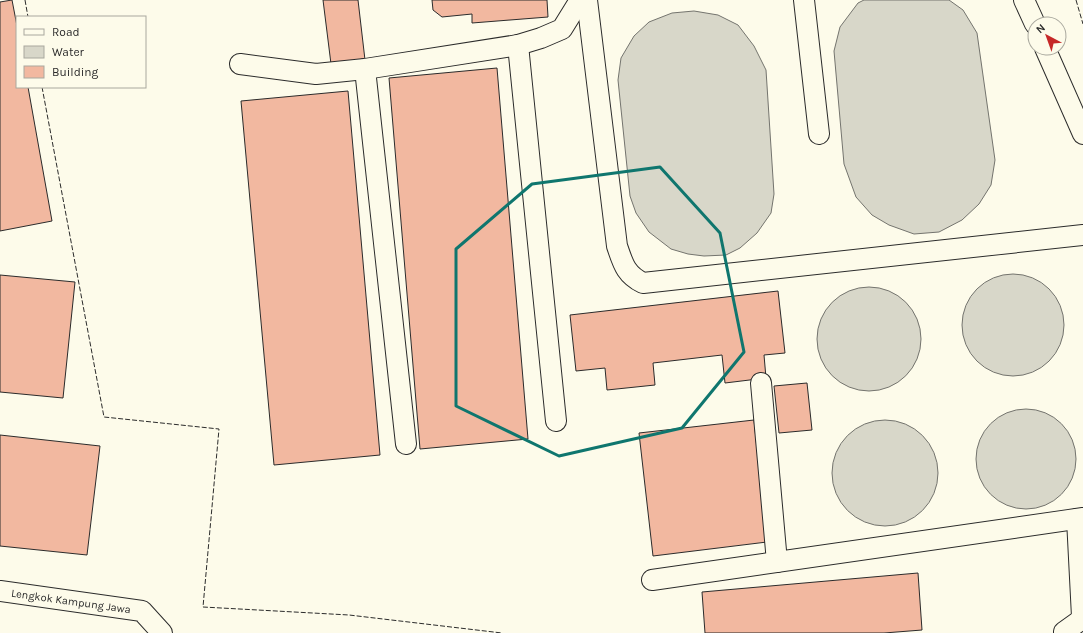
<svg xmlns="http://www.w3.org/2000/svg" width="1083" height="633" font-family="Karla,sans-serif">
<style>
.water{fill:#d8d7c9;stroke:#74746e}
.building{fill:#f2b8a0;stroke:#2b2b2b}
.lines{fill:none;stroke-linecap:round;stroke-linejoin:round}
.minor-casing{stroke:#2b2b2b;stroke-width:22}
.minor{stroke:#fdfbea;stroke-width:20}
.fence{stroke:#2b2b2b;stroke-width:1;stroke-dasharray:5 2;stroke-linecap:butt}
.marked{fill:none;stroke:#0f766e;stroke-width:3;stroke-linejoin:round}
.labels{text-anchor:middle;stroke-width:3;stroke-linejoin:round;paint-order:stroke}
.street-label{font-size:11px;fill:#2b2b2b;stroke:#fdfbea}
</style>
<rect width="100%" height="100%" fill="#fdfbea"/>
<g class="water">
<polygon points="864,0 949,0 963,10 977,33 995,160 991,185 979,204 962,220 939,232 914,234 889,225 872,215 856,197 844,164 834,51 840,27 858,3"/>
<polygon points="694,11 718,15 738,25 754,46 766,70 774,194 771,213 757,233 740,248 726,255 704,256 688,254 671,249 649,232 636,213 630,196 618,80 621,58 634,36 649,22 672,13"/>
<circle cx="1013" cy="325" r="51"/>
<circle cx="869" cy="339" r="52"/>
<circle cx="1026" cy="459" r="50"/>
<circle cx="885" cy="473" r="53"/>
</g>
<g class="building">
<polygon points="12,0 17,26 17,87 28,87 52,221 0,231 0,2"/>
<polygon points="323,0 358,0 365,60 331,64"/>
<polygon points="432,0 547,0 548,17 472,23 472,14 442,17 433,10"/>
<polygon points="497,68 528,439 420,449 389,78"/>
<polygon points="348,91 380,455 274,465 241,101"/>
<polygon points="0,275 75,282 63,398 0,392"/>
<polygon points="778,291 785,353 764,355 766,378 725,383 722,355 653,363 655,385 607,390 605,368 576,371 570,315"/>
<polygon points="807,383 812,430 779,433 774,386"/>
<polygon points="754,420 767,542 653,556 639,433"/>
<polygon points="0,435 100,446 87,555 0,546"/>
<polygon points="918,573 922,630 884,633 705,633 702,592"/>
</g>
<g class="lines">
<defs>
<g id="minor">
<path d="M 587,0 L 617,246 C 623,263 625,274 643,283 L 1083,235"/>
<polyline points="804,0 819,134"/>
<polyline points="1024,0 1035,24"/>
<polyline points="518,45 556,421"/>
<polyline points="1045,48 1083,134"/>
<polyline points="240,64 316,74 365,69 518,45 541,38 562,29 580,0"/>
<polyline points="365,69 406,444"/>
<polyline points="761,383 777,562"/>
<polyline points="652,580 1083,518"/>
<polyline points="0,591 142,611 162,633"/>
<polyline points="1064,632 1078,622 1082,617 1077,519"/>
</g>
</defs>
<use href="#minor" class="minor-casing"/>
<use href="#minor" class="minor"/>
<g class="fence">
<polyline points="25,0 28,17"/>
<polyline points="1076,0 1083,24"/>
<polyline points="42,87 104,417 219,429 203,607 349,615 502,633"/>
</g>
</g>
<path class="marked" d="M 660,167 L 720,233 L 744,352 L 682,428 L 559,456 L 456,406 L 456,249 L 532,184 Z"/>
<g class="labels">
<g class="street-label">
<text transform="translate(71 601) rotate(8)" y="4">Lengkok Kampung Jawa</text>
</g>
</g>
<rect x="16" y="16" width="130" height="72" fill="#fdfbea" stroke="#a9a89e"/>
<rect x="24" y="29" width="20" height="6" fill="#fdfbea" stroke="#a9a89e"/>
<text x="52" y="36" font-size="12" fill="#2b2b2b">Road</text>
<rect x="24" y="46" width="20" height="12" fill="#d8d7c9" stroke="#a9a89e"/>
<text x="52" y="56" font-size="12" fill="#2b2b2b">Water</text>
<rect x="24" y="66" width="20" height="12" fill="#f2b8a0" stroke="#a9a89e"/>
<text x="52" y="76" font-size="12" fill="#2b2b2b">Building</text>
<g transform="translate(1047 36) rotate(319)"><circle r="19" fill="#fdfbea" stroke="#a9a89e"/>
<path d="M0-3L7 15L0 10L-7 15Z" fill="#c62828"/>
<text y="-6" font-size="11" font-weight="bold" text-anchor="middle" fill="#2b2b2b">N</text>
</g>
</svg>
